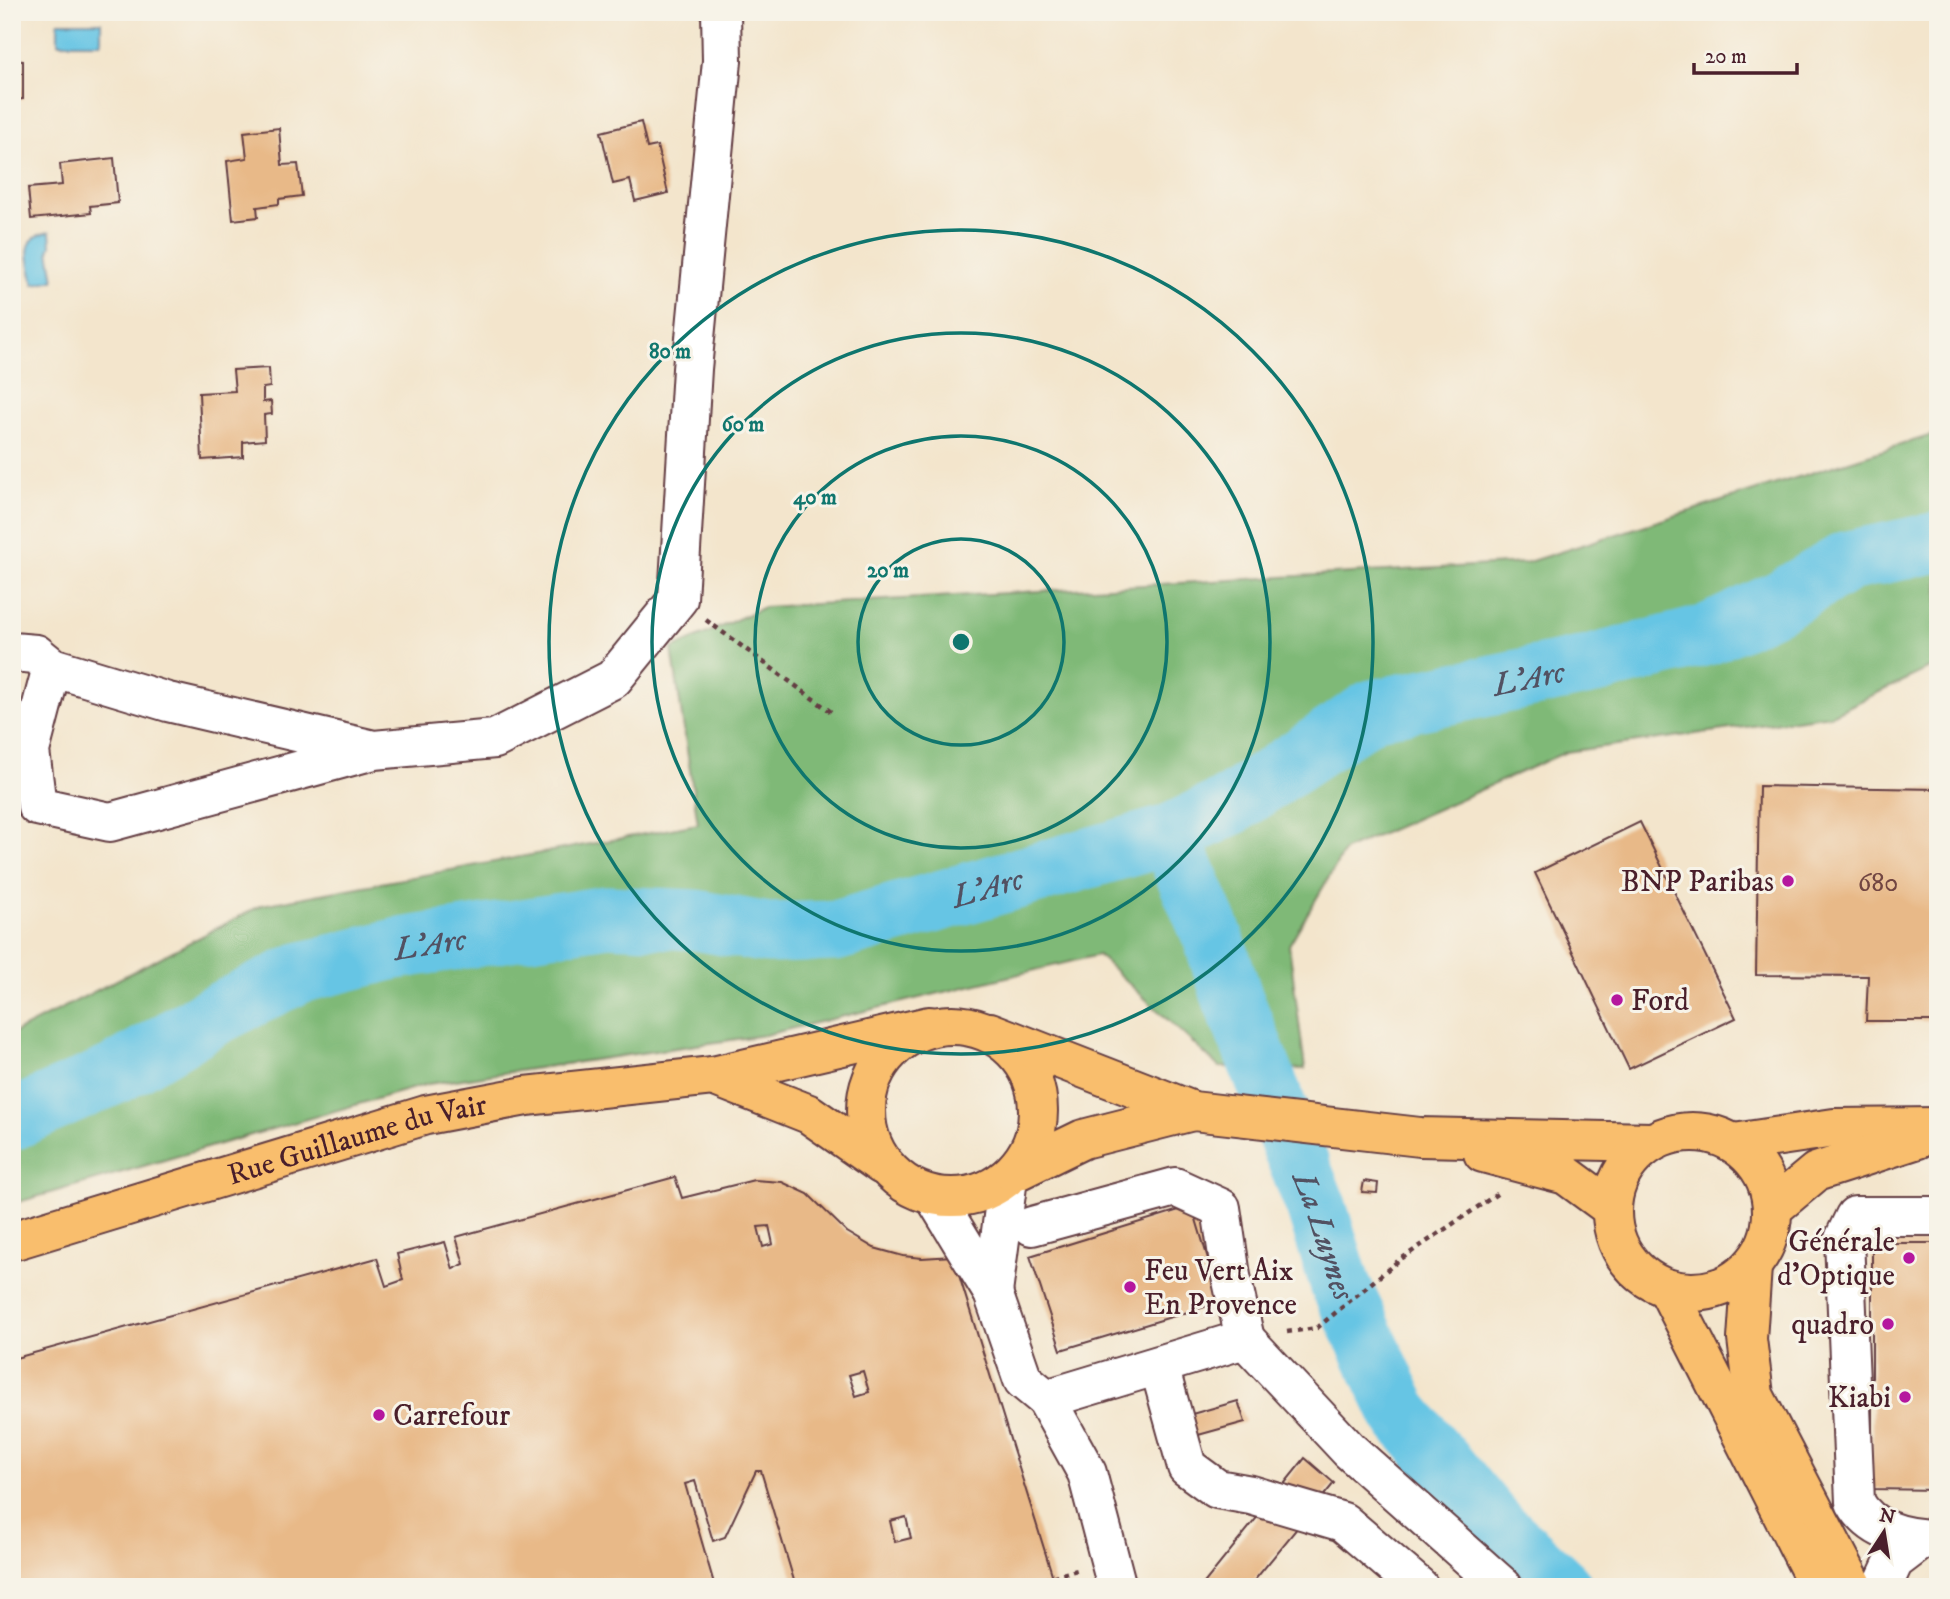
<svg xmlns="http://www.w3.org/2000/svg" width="1950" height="1599" font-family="'IM FELL DW Pica',serif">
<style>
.forest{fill:#7fb977;stroke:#646c51;stroke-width:2}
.water{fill:#66c5e4;stroke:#587288;stroke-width:2}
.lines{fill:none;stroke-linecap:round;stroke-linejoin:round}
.river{stroke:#66c5e4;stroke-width:61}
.building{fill:#e8b988;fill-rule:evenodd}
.minor-casing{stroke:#633d43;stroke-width:42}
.major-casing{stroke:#633d43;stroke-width:42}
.highway-casing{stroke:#633d43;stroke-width:42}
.path{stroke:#633d43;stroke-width:4.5;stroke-dasharray:5 5;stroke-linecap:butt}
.minor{stroke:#fff;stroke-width:38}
.major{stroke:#f9be6d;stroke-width:38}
.highway{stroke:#f9be6d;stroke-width:38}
.ring{fill:none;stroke:#0f766e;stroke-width:3.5}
.poi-dot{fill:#b5179e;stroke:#f7f3e8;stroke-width:2.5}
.labels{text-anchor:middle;stroke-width:6;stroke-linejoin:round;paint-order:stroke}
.number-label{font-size:26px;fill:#724642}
.poi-label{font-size:30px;fill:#4a1f2b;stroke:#f7f3e8;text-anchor:end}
.street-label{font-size:30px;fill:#4a1f2b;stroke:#f7f3e8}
.water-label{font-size:32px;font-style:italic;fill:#525162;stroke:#f7f3e8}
.centre{fill:#0f766e;stroke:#f7f3e8;stroke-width:3.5}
.ring-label{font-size:21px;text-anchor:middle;font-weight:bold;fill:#0f766e;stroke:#f7f3e8;stroke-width:6;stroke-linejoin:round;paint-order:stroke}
</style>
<rect width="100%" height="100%" fill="#f7f3e8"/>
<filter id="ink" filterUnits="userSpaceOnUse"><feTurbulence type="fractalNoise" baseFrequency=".0143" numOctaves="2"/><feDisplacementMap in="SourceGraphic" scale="14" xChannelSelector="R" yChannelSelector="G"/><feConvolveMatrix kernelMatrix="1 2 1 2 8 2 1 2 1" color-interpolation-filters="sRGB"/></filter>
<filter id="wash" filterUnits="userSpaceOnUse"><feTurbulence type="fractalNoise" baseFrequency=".00686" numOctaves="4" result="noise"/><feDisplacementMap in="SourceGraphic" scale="28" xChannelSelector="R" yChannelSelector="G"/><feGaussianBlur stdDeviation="1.57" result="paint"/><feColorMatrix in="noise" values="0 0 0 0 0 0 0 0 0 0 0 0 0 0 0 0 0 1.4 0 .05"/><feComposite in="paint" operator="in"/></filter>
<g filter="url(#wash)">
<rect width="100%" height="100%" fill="#f3e5cc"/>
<polygon class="forest" points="1938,433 1938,664 1831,715 1566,752 1345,850 1289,945 1305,1069 1219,1067 1098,955 765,1035 428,1084 12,1204 12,1034 262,905 698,824 672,649 764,607 1525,563"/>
<g class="water">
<rect x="58" y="22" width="43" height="21"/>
<path d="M 50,232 L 51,245 L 49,251 L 54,280 L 34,284 C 29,261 18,237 50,232 Z"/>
</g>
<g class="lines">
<g class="river">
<path id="s1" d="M 1169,835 L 1213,937 L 1233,999 L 1316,1206 L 1340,1284 L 1400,1413 L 1494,1524 L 1562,1587"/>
<path id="s2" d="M 12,1120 L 119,1072 L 215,1015 L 299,973 L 395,949 L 607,916 L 696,920 L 768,933 L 835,931 L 1169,835 L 1231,805 L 1372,710 L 1595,664 L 1707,635 L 1780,601 L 1848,561 L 1938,542"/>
</g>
</g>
<g id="blocks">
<g class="building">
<polygon points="12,60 23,61 23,99 13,100"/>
<polygon points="641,122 647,148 657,146 668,193 635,201 630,180 613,184 601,132"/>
<polygon points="279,128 282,165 298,164 302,196 279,199 279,204 257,207 258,217 233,220 227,161 247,158 244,132"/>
<polygon points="114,158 118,203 90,206 91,213 31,219 28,188 62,185 60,164"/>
<polygon points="269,368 270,387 263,388 263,402 271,401 272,414 264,415 265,440 243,442 243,457 202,460 199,393 235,391 233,370"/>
<polygon points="1759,786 1938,789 1938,1021 1866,1021 1868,976 1756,975"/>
<polygon points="1640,822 1736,1018 1629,1069 1535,873"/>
<path d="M 675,1177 L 682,1198 L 754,1180 L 782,1182 L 808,1194 L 847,1232 L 874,1248 L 903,1256 L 922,1258 L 953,1256 L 1056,1587 L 796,1587 L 761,1471 L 756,1471 L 725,1537 L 713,1541 L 695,1481 L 685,1484 L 715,1587 L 12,1587 L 12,1359 L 377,1258 L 386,1286 L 403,1280 L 397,1254 L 445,1242 L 453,1269 L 464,1264 L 456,1237 ZM 769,1226 L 773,1244 L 763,1247 L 758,1227 ZM 863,1371 L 869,1392 L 856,1396 L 849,1375 ZM 906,1517 L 911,1538 L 895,1542 L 890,1521 Z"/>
<polygon points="1364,1181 1378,1183 1377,1193 1362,1192"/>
<polygon points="1192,1206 1221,1302 1061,1350 1030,1256"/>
<polygon points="1872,1243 1938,1243 1938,1490 1872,1489"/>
<polygon points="1238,1401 1245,1422 1191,1437 1185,1416"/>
<polygon points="1305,1458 1334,1483 1249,1587 1201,1587"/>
</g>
</g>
</g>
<g filter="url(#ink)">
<use href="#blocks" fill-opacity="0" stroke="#633d43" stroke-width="2"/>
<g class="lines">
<defs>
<g id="minor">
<polyline points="12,652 36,654 52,667"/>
<polyline points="374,750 168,702 52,667 30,751 37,806 110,822 374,750 495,739 613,679 678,599 692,369 722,61 721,12"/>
<polyline points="934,1196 993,1293 1023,1380 1046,1399 1087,1473 1117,1587"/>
<path d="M 1938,1216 L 1855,1216 L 1844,1239 L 1855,1502 C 1871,1532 1905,1539 1938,1539"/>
<polyline points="1032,1226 1175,1187 1221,1208 1231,1276 1245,1339"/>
<polyline points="993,1293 1008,1178"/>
<polyline points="1159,1366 1187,1467 1217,1489 1251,1495 1343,1522 1419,1587"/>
<polyline points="1046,1399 1245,1339 1349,1450 1503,1587"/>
<polyline points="1882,1587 1894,1561 1923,1539"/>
</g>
<g id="major">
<circle cx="952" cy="1111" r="86"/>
<polyline points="990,1032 1193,1111 1420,1137 1652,1142"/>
<polyline points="713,1076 809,1114 882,1165"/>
<circle cx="1692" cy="1212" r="80"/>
<polyline points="1734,1143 1834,1128 1938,1127"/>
<polyline points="1483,1153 1566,1175 1611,1208"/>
<polyline points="1013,1173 1083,1139 1193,1111"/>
<polyline points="1773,1208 1816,1172 1918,1139"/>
<path id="s3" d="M 12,1241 L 426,1115 L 526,1096 L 713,1076 L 929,1026"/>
</g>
<g id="highway">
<polyline points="1752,1267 1747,1339 1754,1395 1854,1587"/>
<polyline points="1668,1290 1819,1587"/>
</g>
</defs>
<use href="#minor" class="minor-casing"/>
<use href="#major" class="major-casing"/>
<use href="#highway" class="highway-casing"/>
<g class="path">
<polyline points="706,620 834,714"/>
<polyline points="1287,1332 1317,1328 1398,1261 1497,1194"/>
<polyline points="1014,1587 1077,1570"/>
</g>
<use href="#minor" class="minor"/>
<use href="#major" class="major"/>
<use href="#highway" class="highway"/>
</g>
</g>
<g class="ring">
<circle cx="961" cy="642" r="103"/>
<circle cx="961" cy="642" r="206"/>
<circle cx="961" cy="642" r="309"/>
<circle cx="961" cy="642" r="412"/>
</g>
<g class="poi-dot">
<circle cx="1788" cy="881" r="7"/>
<circle cx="1617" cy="1000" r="7"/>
<circle cx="1909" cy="1258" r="7"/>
<circle cx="1130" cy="1287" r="7"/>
<circle cx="1888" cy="1324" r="7"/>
<circle cx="1905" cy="1397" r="7"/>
<circle cx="379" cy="1415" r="7"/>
</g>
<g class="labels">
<g class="number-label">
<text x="1878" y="891">680</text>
</g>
<g class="poi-label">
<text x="1774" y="891">BNP Paribas</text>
<text x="1631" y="1010" text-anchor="start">Ford</text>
<text x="1895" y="1251">Générale<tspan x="1895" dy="34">d'Optique</tspan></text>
<text x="1144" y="1280" text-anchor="start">Feu Vert Aix<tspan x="1144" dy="34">En Provence</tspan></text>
<text x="1874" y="1334">quadro</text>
<text x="1891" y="1407">Kiabi</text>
<text x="393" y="1425" text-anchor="start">Carrefour</text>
</g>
<g class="street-label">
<text dy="10" stroke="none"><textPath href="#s3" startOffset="360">Rue Guillaume du Vair</textPath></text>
</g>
<g class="water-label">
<text dy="11" stroke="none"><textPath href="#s2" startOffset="1612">L'Arc</textPath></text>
<text dy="11" stroke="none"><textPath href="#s2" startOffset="1024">L'Arc</textPath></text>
<text dy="11" stroke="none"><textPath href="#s2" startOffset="457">L'Arc</textPath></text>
<text dy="11" stroke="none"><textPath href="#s1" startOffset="430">La Luynes</textPath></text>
</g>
</g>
<circle cx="961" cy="642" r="10" class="centre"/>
<g class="ring-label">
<text x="670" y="358">80 m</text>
<text x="743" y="431">60 m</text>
<text x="815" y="504">40 m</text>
<text x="888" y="577">20 m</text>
</g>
<rect width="1950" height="1599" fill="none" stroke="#f7f3e8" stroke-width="42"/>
<g transform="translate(1884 1532) rotate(12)" stroke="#f7f3e8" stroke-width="5" paint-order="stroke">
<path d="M0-5L12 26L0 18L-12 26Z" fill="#4a1f2b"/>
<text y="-10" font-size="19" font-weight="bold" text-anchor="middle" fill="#4a1f2b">N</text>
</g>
<path d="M1694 63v10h103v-10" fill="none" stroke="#4a1f2b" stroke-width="3.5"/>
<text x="1705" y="63" font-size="21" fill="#4a1f2b" stroke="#f7f3e8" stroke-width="5" paint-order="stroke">20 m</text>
</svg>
